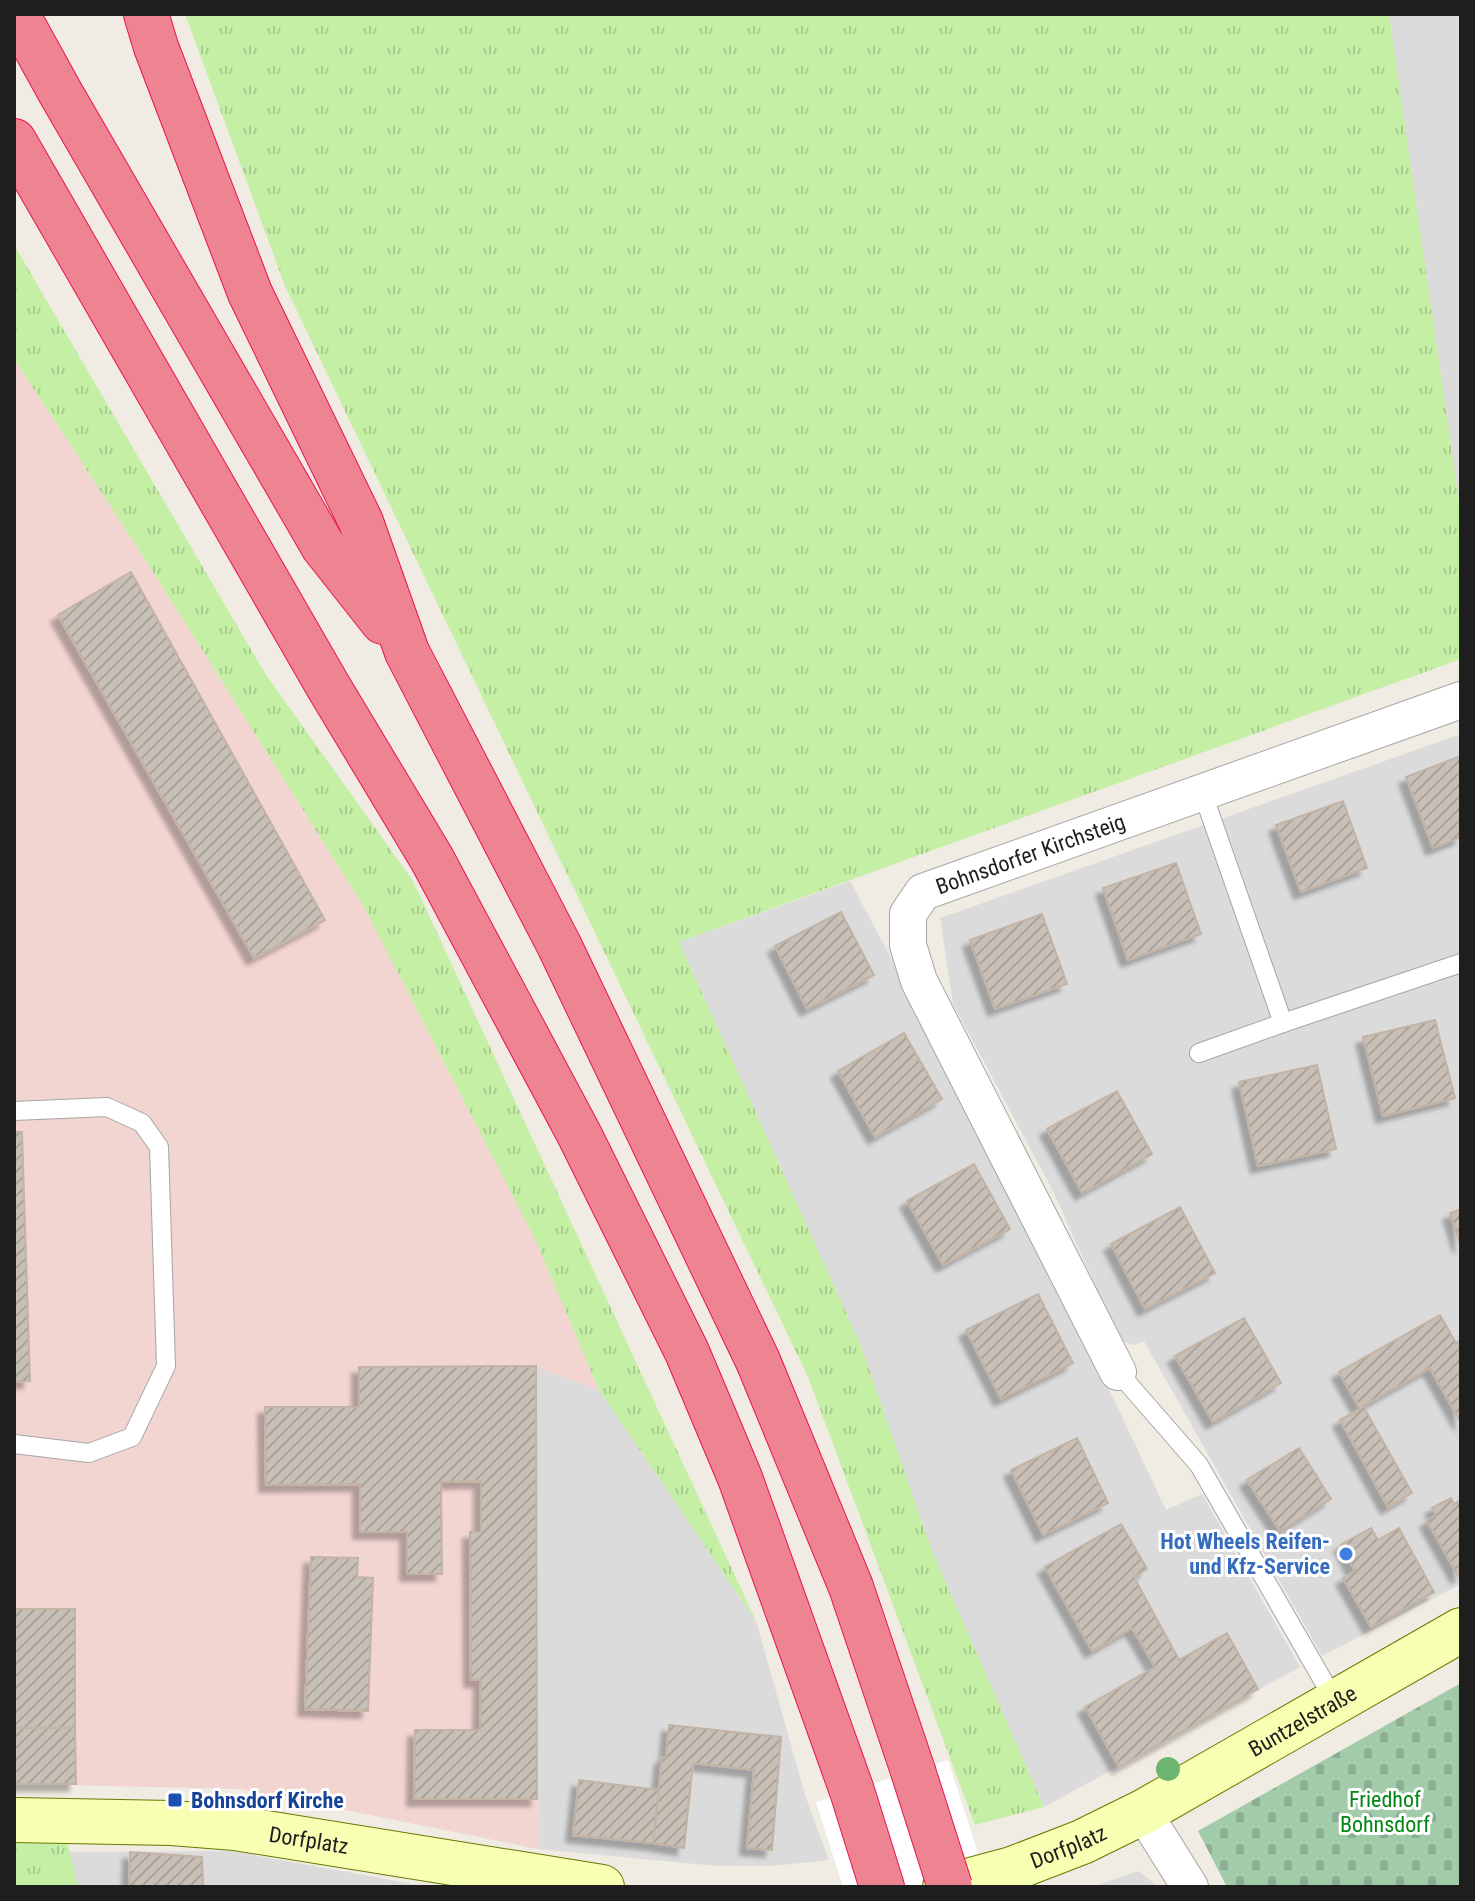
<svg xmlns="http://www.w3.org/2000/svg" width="1475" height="1901" font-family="'Roboto Condensed',sans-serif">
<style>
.residential{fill:#dcdbdb}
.commercial{fill:#f2d4d0}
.grass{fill:url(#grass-tufts)}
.cemetery{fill:url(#cemetery-stones)}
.pier{fill:#fff}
.building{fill:url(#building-hatch);stroke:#c3b3a4;stroke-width:2;filter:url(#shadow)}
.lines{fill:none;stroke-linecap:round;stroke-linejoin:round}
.lane-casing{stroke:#a5a5a5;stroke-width:20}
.street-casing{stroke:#a5a5a5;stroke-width:38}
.secondary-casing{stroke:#667a00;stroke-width:46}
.highway-casing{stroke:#e91451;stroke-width:46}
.lane{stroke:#fff;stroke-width:18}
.street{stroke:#fff;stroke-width:36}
.secondary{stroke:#f7ffb2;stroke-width:44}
.highway{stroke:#ee8391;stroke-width:44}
.highway-bridge-casing{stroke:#e91451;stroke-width:46;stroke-linecap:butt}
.highway-bridge{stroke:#ee8391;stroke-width:44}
.tree{fill:#6db471}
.shop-dot{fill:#3f7fe0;stroke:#fff;stroke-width:3}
.transit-dot{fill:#1a4fb4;stroke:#fff;stroke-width:3}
.labels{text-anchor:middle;stroke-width:6;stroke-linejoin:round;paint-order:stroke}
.street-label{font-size:22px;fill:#1e1e1e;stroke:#fff}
.shop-label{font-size:22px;font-weight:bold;fill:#366cbe;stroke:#fff;text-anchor:end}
.park-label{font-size:22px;fill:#028614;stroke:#fff}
.transit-label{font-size:22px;font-weight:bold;fill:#164399;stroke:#fff;text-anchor:start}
</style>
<defs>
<pattern id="grass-tufts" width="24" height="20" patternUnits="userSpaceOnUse" patternTransform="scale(2)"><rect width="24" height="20" fill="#c4efa4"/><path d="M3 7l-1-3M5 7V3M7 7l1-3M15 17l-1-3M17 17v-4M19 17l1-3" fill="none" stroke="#a8cc8d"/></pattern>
<pattern id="cemetery-stones" width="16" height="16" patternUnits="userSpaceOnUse" patternTransform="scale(2)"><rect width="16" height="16" fill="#a2cbaa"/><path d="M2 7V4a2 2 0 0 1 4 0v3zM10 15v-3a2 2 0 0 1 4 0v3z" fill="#8bae92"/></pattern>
<pattern id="building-hatch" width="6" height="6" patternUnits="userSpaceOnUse" patternTransform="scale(2)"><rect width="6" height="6" fill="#c8bfb6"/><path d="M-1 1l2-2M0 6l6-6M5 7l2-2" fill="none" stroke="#aba49c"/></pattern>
<filter id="shadow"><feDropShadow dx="-7" dy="7" stdDeviation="2" flood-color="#0004"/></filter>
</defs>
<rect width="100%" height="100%" fill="#f0ece3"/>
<g class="residential">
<polygon points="1389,14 1461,14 1461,515"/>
<polygon points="1461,734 1461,1584 1322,1656 1144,1341 1135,1345 1123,1342 1117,1334 1052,1189 953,1004 940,918"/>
<polygon points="850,881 1014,1188 1166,1510 1202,1494 1300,1667 1044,1807 932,1551 861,1346 679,942"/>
<polygon points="536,1366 599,1390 756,1621 806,1798 829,1860 772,1866 717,1866 538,1849"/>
<polygon points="231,1851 430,1887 78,1887 69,1852"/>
<polygon points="1138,1871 1159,1887 1092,1887"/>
</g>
<polygon class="commercial" points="14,359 143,556 364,907 535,1239 599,1390 536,1367 538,1849 240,1789 14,1784"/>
<g class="grass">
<polygon points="185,14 1389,14 1461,515 1461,659 679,942 861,1346 932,1551 1044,1807 975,1825 808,1377 285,286"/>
<polygon points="14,245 266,675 413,881 756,1621 599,1390 535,1239 364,907 143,556 14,359"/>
<polygon points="67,1840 78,1887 14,1887 14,1841"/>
</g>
<polygon class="cemetery" points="1461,1683 1461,1887 1227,1887 1198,1831"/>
<polygon class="pier" points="948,1760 989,1887 843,1887 816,1802"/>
<g class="building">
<polygon points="131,572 325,920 254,958 58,615"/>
<polygon points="1461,756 1461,837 1433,848 1406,777"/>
<polygon points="1343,801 1367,868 1301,892 1276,825"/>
<polygon points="1176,863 1201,934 1128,960 1103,888"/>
<polygon points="841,912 874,975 807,1009 775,946"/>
<polygon points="1042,914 1067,984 995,1009 970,940"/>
<polygon points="1435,1020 1455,1098 1383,1116 1363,1037"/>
<polygon points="904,1033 942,1099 875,1137 838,1071"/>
<polygon points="1317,1065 1336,1149 1258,1166 1239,1082"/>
<polygon points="1117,1091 1152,1154 1082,1193 1047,1129"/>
<polygon points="14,1132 22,1132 30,1381 14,1382"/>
<polygon points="974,1164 1010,1229 943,1265 907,1201"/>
<polygon points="1180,1207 1215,1273 1145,1309 1111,1244"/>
<polygon points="1461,1209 1461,1247 1450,1213"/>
<polygon points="1038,1294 1073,1363 1001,1399 966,1330"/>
<polygon points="1440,1315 1456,1343 1461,1340 1461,1423 1430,1368 1363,1406 1412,1493 1388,1507 1340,1420 1360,1409 1339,1372"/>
<polygon points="1244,1318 1281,1383 1213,1422 1175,1356"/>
<polygon points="536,1366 537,1799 414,1799 415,1730 480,1730 481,1680 471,1680 470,1532 481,1532 481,1481 441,1482 442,1574 407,1574 407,1532 360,1532 360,1484 266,1485 265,1407 359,1407 359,1367"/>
<polygon points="1077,1438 1108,1503 1043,1535 1011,1470"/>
<polygon points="1299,1448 1331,1499 1280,1531 1247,1480"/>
<polygon points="1451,1498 1454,1504 1461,1500 1461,1575 1458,1576 1427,1521 1436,1515 1432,1508"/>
<polygon points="1121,1524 1147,1569 1134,1577 1179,1660 1227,1633 1258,1689 1119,1767 1085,1707 1155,1667 1132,1628 1092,1651 1045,1567"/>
<polygon points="1371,1528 1378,1540 1399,1528 1434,1592 1371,1627 1343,1578 1355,1571 1341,1545"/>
<polygon points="311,1557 358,1558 357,1577 373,1578 368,1711 305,1709"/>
<rect x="14" y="1609" width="61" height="119"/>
<polygon points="669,1725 781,1737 772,1850 747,1848 754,1770 693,1763 684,1848 653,1843 662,1757 666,1758"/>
<polygon points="14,1728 75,1728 76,1784 14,1784"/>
<polygon points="579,1780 659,1790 653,1843 573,1835"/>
<polygon points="130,1852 202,1857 203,1887 129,1887"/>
</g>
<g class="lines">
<defs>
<g id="lane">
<polyline points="1203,794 1283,1023 1461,963"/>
<polyline points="1199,1053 1283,1023"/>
<polyline points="14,1111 107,1107 142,1123 159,1147 166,1366 132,1437 89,1453 14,1444"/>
<polyline points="1118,1372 1199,1465 1336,1703"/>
</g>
<g id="street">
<path id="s1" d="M 1118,1372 L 919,981 L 908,945 L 908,914 L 923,892 L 1461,700"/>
<polyline points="1143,1812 1190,1887"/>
</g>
<g id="secondary">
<path id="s2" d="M 14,1820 L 172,1823 L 235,1828 L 602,1887"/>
<path id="s3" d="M 945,1887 L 1012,1869 L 1082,1842 L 1143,1812 L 1461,1630"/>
</g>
<g id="highway">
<polyline points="17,14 60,92 323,546 383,622"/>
<polyline points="146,14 156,47 250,293 361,522 407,652 559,945 758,1361 851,1587 913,1771"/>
<polyline points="14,141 328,686 432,859 579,1134 687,1352 740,1478 852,1791 882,1887"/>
</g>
</defs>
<use href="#lane" class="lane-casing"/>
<use href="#street" class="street-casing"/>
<use href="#secondary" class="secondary-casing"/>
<use href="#highway" class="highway-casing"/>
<use href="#lane" class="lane"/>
<use href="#street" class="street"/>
<use href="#secondary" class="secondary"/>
<use href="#highway" class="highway"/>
<defs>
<polyline id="highway-bridge" points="913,1771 950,1887"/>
</defs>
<use href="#highway-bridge" class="highway-bridge-casing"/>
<use href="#highway-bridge" class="highway-bridge"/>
</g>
<circle class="tree" cx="1168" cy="1769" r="12"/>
<circle class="shop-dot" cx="1346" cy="1554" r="8"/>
<rect class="transit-dot" x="167" y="1792" width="16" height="16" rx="4"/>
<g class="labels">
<g class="street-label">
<text dy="8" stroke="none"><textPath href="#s1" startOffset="648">Bohnsdorfer Kirchsteig</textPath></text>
<text dy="8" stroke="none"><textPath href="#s3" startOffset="396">Buntzelstraße</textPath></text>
<text dy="8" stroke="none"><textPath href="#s2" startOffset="296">Dorfplatz</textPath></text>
<text dy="8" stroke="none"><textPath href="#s3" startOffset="130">Dorfplatz</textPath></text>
</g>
<g class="shop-label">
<text x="1330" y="1549">Hot Wheels Reifen-<tspan x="1330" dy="25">und Kfz-Service</tspan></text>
</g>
<g class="park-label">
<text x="1385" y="1807">Friedhof<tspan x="1385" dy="25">Bohnsdorf</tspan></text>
</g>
<g class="transit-label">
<text x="191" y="1808">Bohnsdorf Kirche</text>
</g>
</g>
<rect width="1475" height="1901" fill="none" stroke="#1e1e1e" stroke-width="32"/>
</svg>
